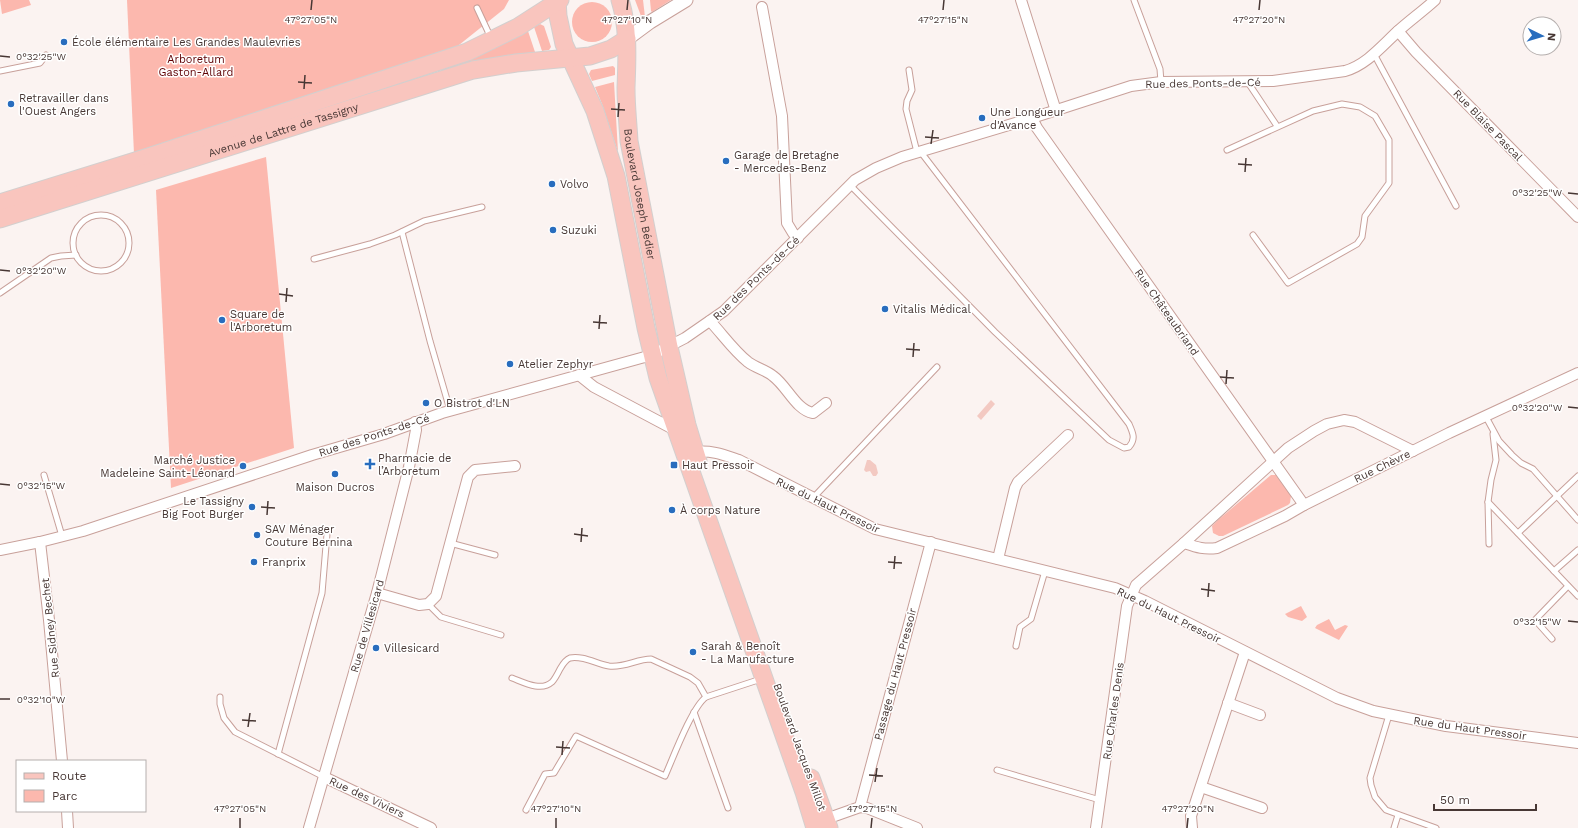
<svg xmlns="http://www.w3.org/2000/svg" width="1578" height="828" font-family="'Work Sans',sans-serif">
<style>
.green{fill:#fcb8ae}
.water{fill:#f3c9c2}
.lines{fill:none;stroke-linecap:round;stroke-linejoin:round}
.service-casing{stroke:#c8a09a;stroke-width:7}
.minor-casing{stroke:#c8a09a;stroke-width:12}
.tertiary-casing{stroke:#c8a09a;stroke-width:15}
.primary-casing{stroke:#d3cfce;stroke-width:19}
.service{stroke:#fff;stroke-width:5}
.minor{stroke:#fff;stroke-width:10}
.tertiary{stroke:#fff;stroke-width:13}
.primary{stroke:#f9c5be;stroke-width:17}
.ticks{fill:none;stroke:#473734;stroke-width:1.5}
.poi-dot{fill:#286dbe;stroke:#fff;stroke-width:1.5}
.labels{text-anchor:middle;stroke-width:3;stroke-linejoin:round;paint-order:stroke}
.poi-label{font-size:11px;fill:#473734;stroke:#fff;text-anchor:start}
.park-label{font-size:11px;fill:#5e0003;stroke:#fff}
.street-label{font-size:11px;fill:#473734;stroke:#fff}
.ticks-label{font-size:10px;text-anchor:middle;fill:#473734;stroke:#fff;stroke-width:3;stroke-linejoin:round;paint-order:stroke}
</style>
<rect width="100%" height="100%" fill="#fbf3f1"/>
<g class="green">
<polygon points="0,0 29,0 31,5 2,14"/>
<polygon points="127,0 509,0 504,9 449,53 134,154"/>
<polygon points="635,0 643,0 645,17 641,16"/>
<polygon points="650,0 671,0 652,12 651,11"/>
<circle cx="592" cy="22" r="20"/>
<polygon points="540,24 544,26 551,47 549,50 542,51 534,27"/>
<polygon points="528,31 535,52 470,63 441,71 440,69"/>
<polygon points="613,66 615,68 615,75 592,81 589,74 591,70"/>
<polygon points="614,82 618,152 602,104 595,87"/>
<polygon points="266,157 294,448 171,488 156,190"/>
<polygon points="1271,475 1276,475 1291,496 1290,503 1288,505 1223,536 1219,536 1213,533 1212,526 1218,520"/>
<polygon points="1301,606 1307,617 1302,621 1288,617 1285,614"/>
<polygon points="1329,619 1335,630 1345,625 1348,626 1339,640 1315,628 1317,625"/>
</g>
<g class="water">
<polygon points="991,400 995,404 981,420 977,416"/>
<polygon points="867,460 870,460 876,465 878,473 876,476 873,476 870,471 866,472 864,470"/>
</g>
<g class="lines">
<defs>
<g id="service">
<polyline points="1134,0 1160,69 1161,82"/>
<polyline points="477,8 491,38"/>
<polyline points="1374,54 1456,206"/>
<polyline points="909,70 912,90 907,101 906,109 917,152"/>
<polyline points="0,71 40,63 46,55"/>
<polyline points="1247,81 1277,126"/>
<polyline points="1227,150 1313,111 1342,104 1360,107 1375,116 1389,140 1389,183 1365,216 1362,237 1357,244 1288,283 1253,235"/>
<path d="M 850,185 L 995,332 L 1109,440 L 1124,448 L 1129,447 C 1136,439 1133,433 1129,424 L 920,151"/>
<circle cx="101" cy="243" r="28"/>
<polyline points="402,232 430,341 450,410"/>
<polyline points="314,259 370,244 395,235 424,221 482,207"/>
<polyline points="0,293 51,258 61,256 76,255"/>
<polyline points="1486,417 1499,441 1512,455 1521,463 1533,469 1578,520"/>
<polyline points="44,475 62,536"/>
<polyline points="813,498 937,367"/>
<polyline points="1488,502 1578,596"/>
<polyline points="1518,533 1578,476"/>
<polyline points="450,543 495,555"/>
<polyline points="1489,544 1488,502 1491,480 1496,460 1493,434"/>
<polyline points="1554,571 1578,550"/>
<polyline points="428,604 441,617 501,635"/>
<polyline points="1552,639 1535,620 1568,586"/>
<polyline points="1016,646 1020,627 1031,619 1045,571"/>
<path d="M 512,678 C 523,682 541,692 552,682 C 555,679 558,673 560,669 C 563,664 565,660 570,658 C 582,655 597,664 609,666 C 624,668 637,659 651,659 L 690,677 L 698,683 L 706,697"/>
<polyline points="220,697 220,704 224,718 235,732 324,777"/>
<polyline points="694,712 728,808"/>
<polyline points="1389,715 1370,778 1371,785 1375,797 1386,810 1436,828"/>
<polyline points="278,754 322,593 327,534"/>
<polyline points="997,770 1100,800"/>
<path d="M 526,810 L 545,774 L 554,773 L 576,736 L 665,776 C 673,758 692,707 706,697 L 761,679"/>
<polyline points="1394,828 1398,815"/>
</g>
<g id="minor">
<polyline points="1021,0 1056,111"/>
<polyline points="762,7 782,116 787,223 793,233 798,238"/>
<polyline points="1398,31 1416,52 1578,217"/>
<polyline points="1032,118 1037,128 1304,505"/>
<path d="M 710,321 C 723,335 734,351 748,362 C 756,368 766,370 773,376 C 787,386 796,410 813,413 L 826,403"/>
<polyline points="579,375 594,387 675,430"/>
<path d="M 695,452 C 712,450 724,455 739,460 L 875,529 L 1115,588 L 1145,601 L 1337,698 L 1373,711 L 1446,726 L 1578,743"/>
<polyline points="40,542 49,620 62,761"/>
<polyline points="1184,543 1288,448 1314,431 1327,424 1344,420 1355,422 1413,451"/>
<path d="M 0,550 L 40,542 L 83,531 L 312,455 L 384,434 L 442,413 L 652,355 L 685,338 L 724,311 L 855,180 L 876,168 L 902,157 L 1032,118 L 1131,86 L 1161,82 L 1273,81 L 1345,71 C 1366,65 1381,47 1397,32 C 1409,21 1423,11 1435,0"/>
<polyline points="998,559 1015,488 1018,482 1068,435"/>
<polyline points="377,593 419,605 428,604 436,596 468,477 475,470 515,466"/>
<polyline points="1228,703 1260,715"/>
<polyline points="324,777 431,828"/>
<polyline points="1201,787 1262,808"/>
<polyline points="860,807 867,808 917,828"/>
<polyline points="67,811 68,828"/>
<polyline points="826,819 860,807 931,542"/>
<polyline points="309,828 377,593 409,467 416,430 415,422"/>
<path d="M 1096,828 L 1127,606 L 1136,585 L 1184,543 C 1196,547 1204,550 1217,548 L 1285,516 L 1304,505 L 1449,433 L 1578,373"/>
<polyline points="1192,828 1191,816 1245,652"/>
</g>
<polyline id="tertiary" points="627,39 650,22 686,0"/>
<g id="primary">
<polyline points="557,0 558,16 564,44 595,111 616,176 646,328 658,378 804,792 815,828"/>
<path id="s1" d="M 620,0 C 629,29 627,59 626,88 C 626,106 628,123 629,141 L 669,347 L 687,425 L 698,461"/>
<polyline points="0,203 148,157 467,52 518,27 560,0"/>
<path id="s2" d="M 0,219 L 473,70 L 516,63 L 590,56 L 611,49 L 627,39"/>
<polyline points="811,778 829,828"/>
</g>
</defs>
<use href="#service" class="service-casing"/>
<use href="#minor" class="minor-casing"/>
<use href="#tertiary" class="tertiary-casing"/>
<use href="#primary" class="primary-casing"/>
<use href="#service" class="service"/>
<use href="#minor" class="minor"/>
<use href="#tertiary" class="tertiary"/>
<use href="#primary" class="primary"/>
</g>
<path class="ticks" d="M 311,10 L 312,0M 627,10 L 628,0M 943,10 L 944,0M 1259,10 L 1260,0M 0,56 L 10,57M 298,82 L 312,83M 304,89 L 305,75M 611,109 L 625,110M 618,117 L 619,103M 925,137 L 939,138M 931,144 L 933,130M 1238,164 L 1252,165M 1245,172 L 1246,158M 1568,193 L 1578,194M 0,270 L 10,271M 279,294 L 293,296M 286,302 L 287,288M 593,322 L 607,323M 599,329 L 600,315M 906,349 L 920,350M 913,357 L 914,343M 1220,377 L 1234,378M 1226,384 L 1227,370M 1568,407 L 1578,408M 0,484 L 10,485M 261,507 L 275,508M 267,515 L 268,501M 574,534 L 588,536M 581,542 L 582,528M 888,562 L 902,563M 894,569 L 895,556M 1201,589 L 1215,591M 1208,597 L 1209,583M 1568,621 L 1578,622M 0,699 L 10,699M 242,720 L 256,721M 248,727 L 250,713M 556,747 L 570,748M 562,755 L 563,741M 869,775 L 883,776M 875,782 L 877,768M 240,828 L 240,818M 556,828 L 556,818M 871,828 L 872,818M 1187,828 L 1188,818"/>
<g class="poi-dot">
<circle cx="64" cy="42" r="4"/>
<circle cx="11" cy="104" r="4"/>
<circle cx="982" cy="118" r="4"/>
<circle cx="726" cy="161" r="4"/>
<circle cx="552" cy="184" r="4"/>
<circle cx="553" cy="230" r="4"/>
<circle cx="885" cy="309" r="4"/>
<circle cx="222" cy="320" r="4"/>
<circle cx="510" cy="364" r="4"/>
<circle cx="426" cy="403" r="4"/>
<path d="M368 458h4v4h4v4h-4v4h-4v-4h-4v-4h4z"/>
<rect x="670" y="461" width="8" height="8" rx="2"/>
<circle cx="243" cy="466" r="4"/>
<circle cx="335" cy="474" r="4"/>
<circle cx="252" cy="507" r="4"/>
<circle cx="672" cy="510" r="4"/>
<circle cx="257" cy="535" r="4"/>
<circle cx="254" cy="562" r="4"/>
<circle cx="376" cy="648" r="4"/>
<circle cx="693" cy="652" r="4"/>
</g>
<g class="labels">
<g class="poi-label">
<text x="72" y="46">École élémentaire Les Grandes Maulevries</text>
<text x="19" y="102">Retravailler dans<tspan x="19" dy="13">l'Ouest Angers</tspan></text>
<text x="990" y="116">Une Longueur<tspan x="990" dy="13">d'Avance</tspan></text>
<text x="734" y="159">Garage de Bretagne<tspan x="734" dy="13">- Mercedes-Benz</tspan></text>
<text x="560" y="188">Volvo</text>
<text x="561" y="234">Suzuki</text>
<text x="893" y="313">Vitalis Médical</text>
<text x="230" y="318">Square de<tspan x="230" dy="13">l'Arboretum</tspan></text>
<text x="518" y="368">Atelier Zephyr</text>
<text x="434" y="407">O Bistrot d'LN</text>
<text x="378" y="462">Pharmacie de<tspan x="378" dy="13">l’Arboretum</tspan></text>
<text x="235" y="464" text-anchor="end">Marché Justice<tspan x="235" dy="13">Madeleine Saint-Léonard</tspan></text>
<text x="682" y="469">Haut Pressoir</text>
<text x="335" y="491" text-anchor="middle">Maison Ducros</text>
<text x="244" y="505" text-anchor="end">Le Tassigny<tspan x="244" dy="13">Big Foot Burger</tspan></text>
<text x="680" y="514">À corps Nature</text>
<text x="265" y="533">SAV Ménager<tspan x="265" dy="13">Couture Bernina</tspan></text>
<text x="262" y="566">Franprix</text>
<text x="701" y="650">Sarah &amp; Benoît<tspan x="701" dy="13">- La Manufacture</tspan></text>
<text x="384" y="652">Villesicard</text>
</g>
<g class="park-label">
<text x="196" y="63">Arboretum<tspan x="196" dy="13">Gaston-Allard</tspan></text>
</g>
<g class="street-label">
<text transform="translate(1203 83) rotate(-1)" y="4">Rue des Ponts-de-Cé</text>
<text transform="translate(1488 125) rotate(46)" y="4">Rue Blaise Pascal</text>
<text dy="4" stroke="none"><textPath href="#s2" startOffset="297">Avenue de Lattre de Tassigny</textPath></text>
<text dy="4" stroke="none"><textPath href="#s1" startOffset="196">Boulevard Joseph Bédier</textPath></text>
<text transform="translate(756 278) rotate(-44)" y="4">Rue des Ponts-de-Cé</text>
<text transform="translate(1167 312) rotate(55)" y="4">Rue Châteaubriand</text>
<text transform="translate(374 435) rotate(-18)" y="4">Rue des Ponts-de-Cé</text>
<text transform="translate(1382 466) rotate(-26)" y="4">Rue Chèvre</text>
<text transform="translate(828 505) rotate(26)" y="4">Rue du Haut Pressoir</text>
<text transform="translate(1169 615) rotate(26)" y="4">Rue du Haut Pressoir</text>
<text transform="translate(367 626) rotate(-74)" y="4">Rue de Villesicard</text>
<text transform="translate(50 628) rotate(-96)" y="4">Rue Sidney Bechet</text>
<text transform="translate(895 674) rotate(-75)" y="4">Passage du Haut Pressoir</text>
<text transform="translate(1113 711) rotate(-82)" y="4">Rue Charles Denis</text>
<text transform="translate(1470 728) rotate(8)" y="4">Rue du Haut Pressoir</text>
<text transform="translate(800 747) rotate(70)" y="4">Boulevard Jacques Millot</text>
<text transform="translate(367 797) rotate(25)" y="4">Rue des Viviers</text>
</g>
</g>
<g class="ticks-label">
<text x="311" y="23">47°27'05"N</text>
<text x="627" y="23">47°27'10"N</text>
<text x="943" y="23">47°27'15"N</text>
<text x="1259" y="23">47°27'20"N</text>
<text x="41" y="60">0°32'25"W</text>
<text x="1537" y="196">0°32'25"W</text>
<text x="41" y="274">0°32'20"W</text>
<text x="1537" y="411">0°32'20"W</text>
<text x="41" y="489">0°32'15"W</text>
<text x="1537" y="625">0°32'15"W</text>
<text x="41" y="703">0°32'10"W</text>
<text x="240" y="812">47°27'05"N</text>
<text x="556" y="812">47°27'10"N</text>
<text x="872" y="812">47°27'15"N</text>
<text x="1188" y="812">47°27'20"N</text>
</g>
<rect x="16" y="760" width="130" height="52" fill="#ffffff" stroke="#b5afae"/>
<rect x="24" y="773" width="20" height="6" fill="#f9c5be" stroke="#b5afae"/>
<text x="52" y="780" font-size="12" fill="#473734">Route</text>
<rect x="24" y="790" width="20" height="12" fill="#fcb8ae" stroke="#b5afae"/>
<text x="52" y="800" font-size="12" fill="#473734">Parc</text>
<g transform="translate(1542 36) rotate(95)"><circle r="19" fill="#ffffff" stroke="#b5afae"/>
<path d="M0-3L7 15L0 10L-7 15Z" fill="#286dbe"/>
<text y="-6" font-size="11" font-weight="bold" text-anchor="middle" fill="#473734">N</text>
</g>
<path d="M1434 804v6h102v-6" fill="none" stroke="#473734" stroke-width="2"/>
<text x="1440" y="804" font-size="12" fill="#473734" stroke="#ffffff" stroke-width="3" paint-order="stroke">50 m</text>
</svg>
